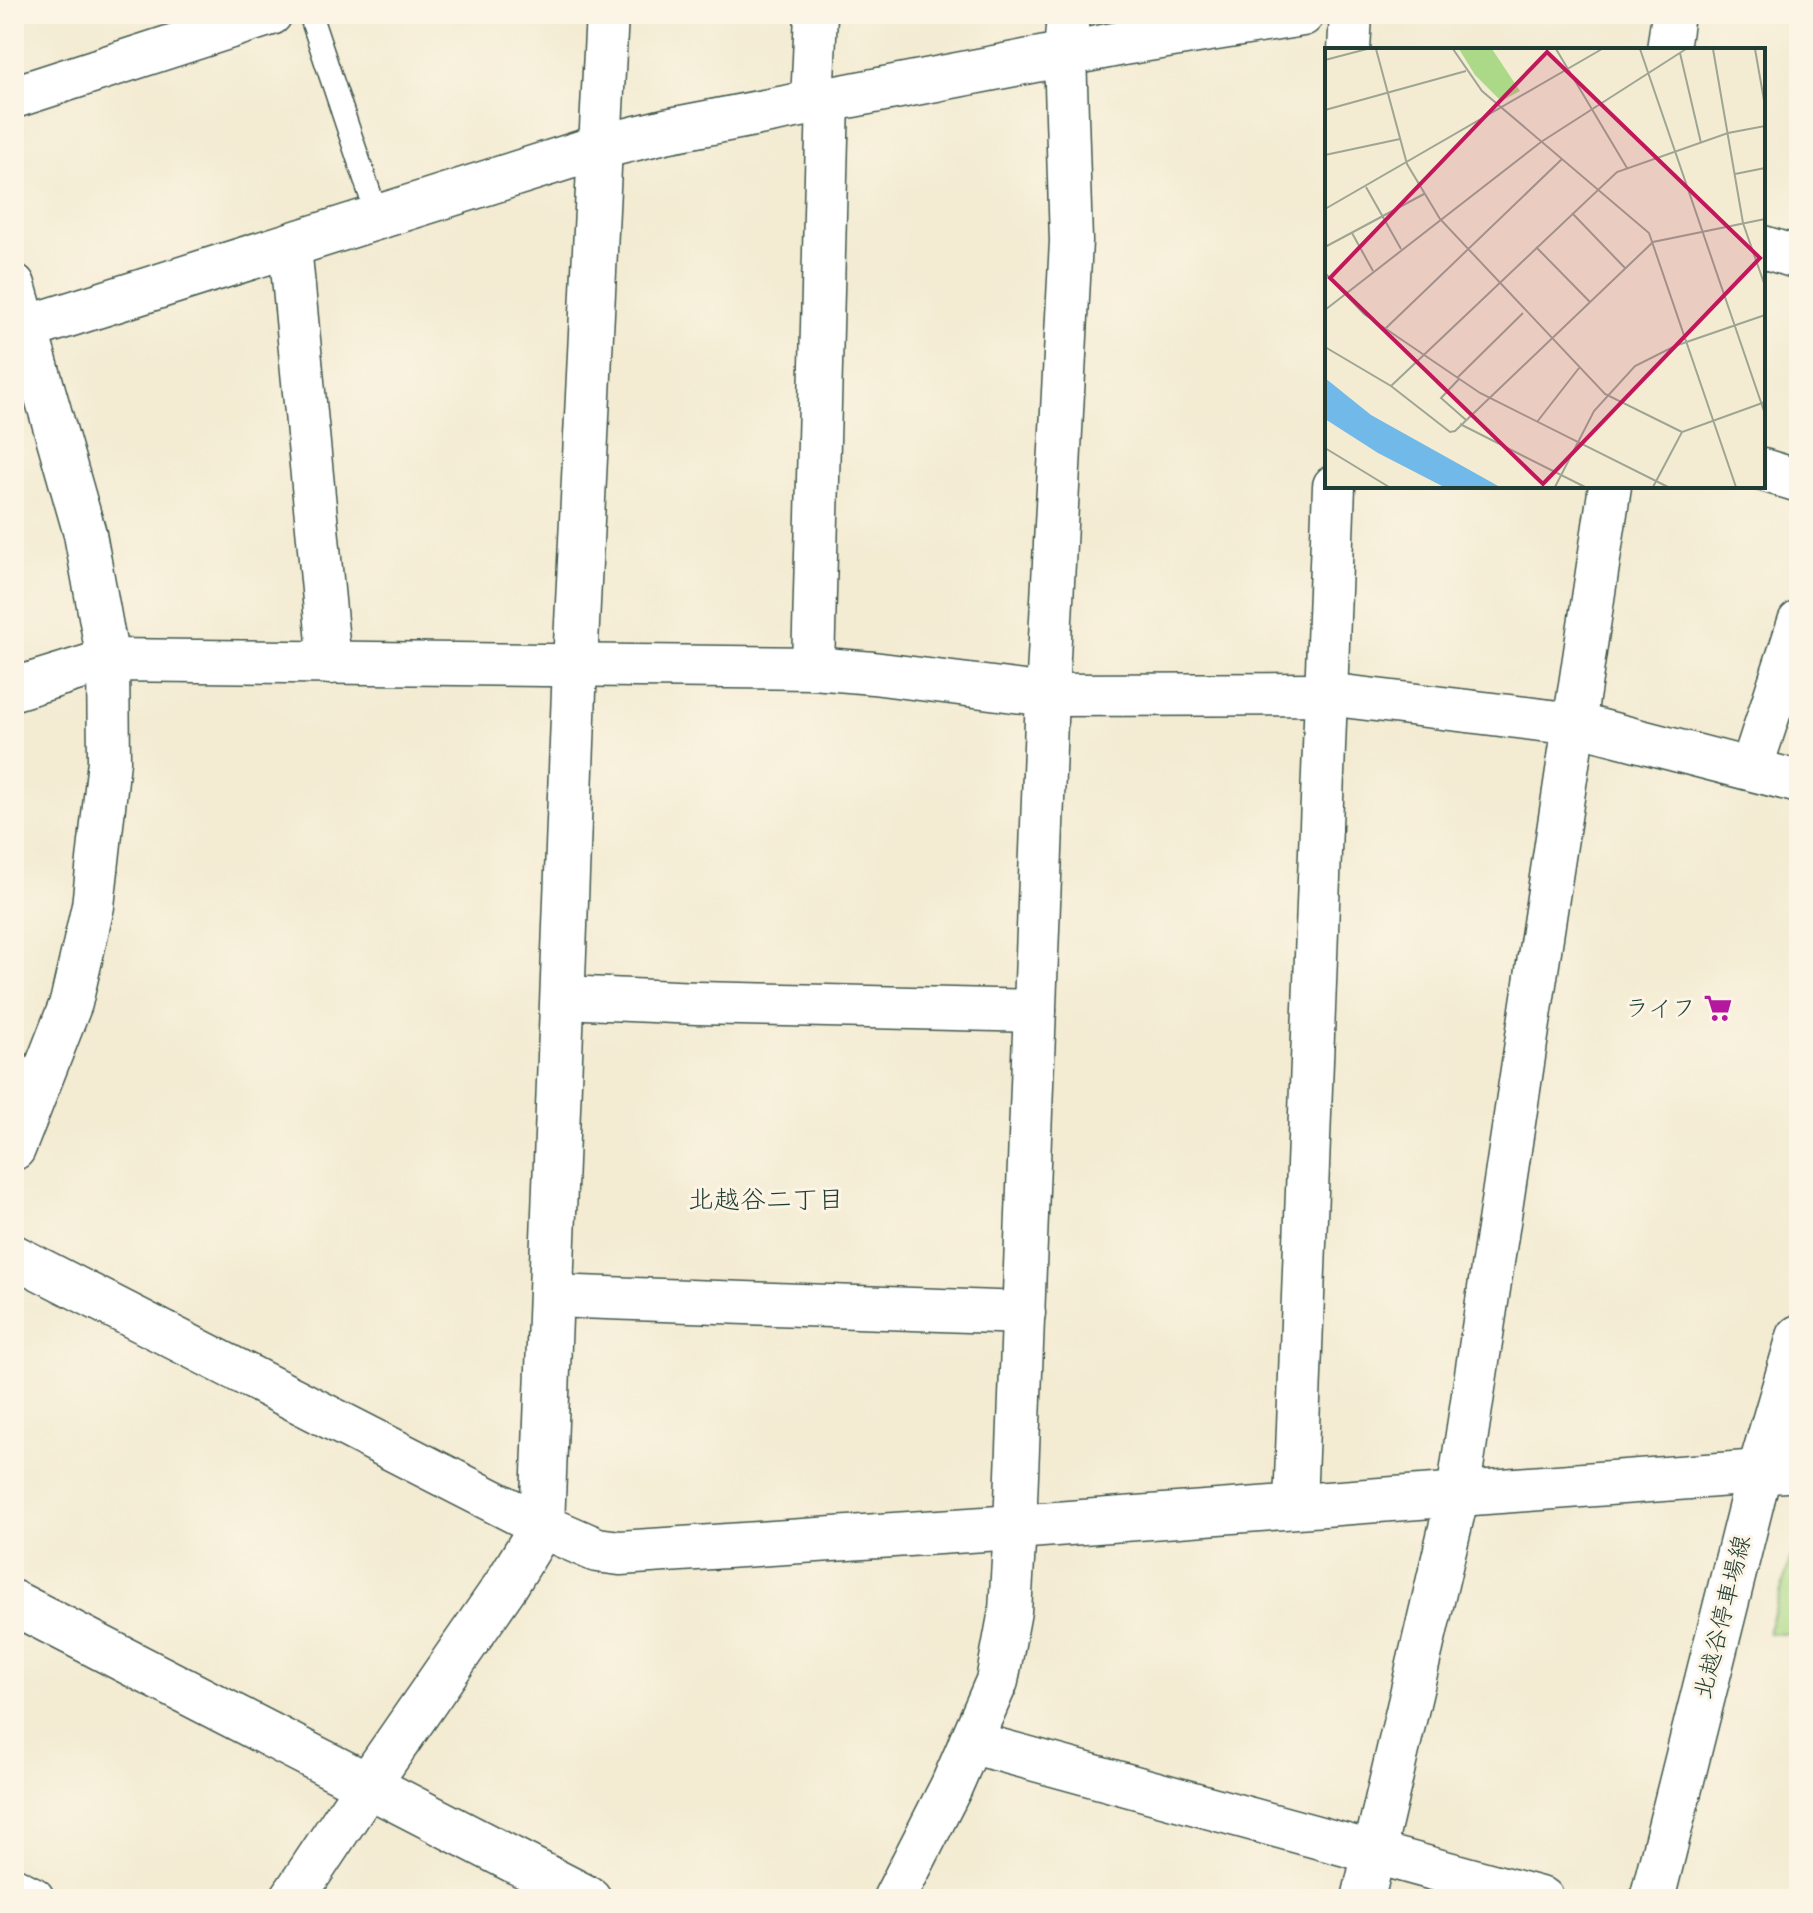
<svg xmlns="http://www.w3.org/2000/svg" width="1813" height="1913" font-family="Kalam,'Klee One',sans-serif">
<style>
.green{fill:#abd987;stroke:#658b5e;stroke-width:2}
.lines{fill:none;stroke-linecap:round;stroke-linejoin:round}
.service-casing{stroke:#3f574c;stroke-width:25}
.minor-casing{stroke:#3f574c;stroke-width:45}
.tertiary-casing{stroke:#3f574c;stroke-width:47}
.secondary-casing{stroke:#3f574c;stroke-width:47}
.service{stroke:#fff;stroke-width:22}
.minor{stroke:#fff;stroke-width:42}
.tertiary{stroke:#fff;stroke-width:44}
.secondary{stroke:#fff;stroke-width:44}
.labels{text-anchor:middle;stroke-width:6;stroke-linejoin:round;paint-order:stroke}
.poi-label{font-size:24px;fill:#1f3d34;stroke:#fcf5e5;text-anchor:end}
.street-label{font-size:24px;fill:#1f3d34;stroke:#fcf5e5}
.neighbourhood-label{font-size:26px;fill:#1f3d34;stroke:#fcf5e5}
.inset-road{fill:none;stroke:#9ea593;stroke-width:2}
.view{fill:#c2185b;fill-opacity:0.15;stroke:#c2185b;stroke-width:4}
.inset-edge{fill:none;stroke:#1f3d34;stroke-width:4}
</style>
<rect width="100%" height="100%" fill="#fcf5e5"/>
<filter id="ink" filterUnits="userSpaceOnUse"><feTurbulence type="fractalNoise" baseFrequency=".0125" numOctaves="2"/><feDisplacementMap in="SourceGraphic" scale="16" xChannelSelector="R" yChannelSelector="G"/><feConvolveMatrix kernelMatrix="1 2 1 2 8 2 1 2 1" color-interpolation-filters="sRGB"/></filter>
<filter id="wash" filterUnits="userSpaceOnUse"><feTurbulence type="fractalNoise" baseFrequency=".006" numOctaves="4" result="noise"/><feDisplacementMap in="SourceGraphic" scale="32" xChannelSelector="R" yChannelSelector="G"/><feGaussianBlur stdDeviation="1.8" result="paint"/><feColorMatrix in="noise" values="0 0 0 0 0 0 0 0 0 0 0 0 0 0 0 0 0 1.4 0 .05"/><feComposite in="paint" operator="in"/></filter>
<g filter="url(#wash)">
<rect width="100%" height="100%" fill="#f3ebd2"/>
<polygon class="green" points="1799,1531 1799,1635 1768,1633"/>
</g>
<g filter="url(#ink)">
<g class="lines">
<defs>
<polyline id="service" points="310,14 378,218"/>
<g id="minor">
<polyline points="1349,50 1351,14"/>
<polyline points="1668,50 1673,14"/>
<polyline points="14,97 271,14"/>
<polyline points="812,103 816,14"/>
<polyline points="600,147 607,14"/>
<polyline points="290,246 330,663"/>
<polyline points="1763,247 1799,258"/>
<polyline points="14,285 85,534 108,660 109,761 93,906 71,1003 14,1149"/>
<polyline points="1763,470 1799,481"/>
<polyline points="813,668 828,100"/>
<polyline points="14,689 108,660 813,668 873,673 1047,695 1326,694 1575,724 1799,782"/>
<polyline points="1751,769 1799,622"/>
<polyline points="563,997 697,1003 1035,1011"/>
<polyline points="14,1256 542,1526"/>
<polyline points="551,1296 1024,1313"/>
<polyline points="1295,1505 1334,486"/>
<polyline points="970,1742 1543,1899"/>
<polyline points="894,1899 951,1787 997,1681 1010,1611 1015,1527 1047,695 1071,241 1065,54 1068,14"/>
<polyline points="1363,1899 1458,1494 1610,486"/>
</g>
<g id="tertiary">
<polyline points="14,332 600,147 665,131 1129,42 1302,14"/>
<polyline points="542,1526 597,1550 620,1553 1015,1527 1799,1469"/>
<polyline points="14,1603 589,1899"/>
<polyline points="14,1890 32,1899"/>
<polyline points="292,1899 367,1786 506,1585 542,1526 575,665 600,147"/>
</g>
<polyline id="secondary" points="1652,1899 1759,1473 1799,1337"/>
</defs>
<use href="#service" class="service-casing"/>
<use href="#minor" class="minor-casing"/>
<use href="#tertiary" class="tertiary-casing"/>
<use href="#secondary" class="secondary-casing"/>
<use href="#service" class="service"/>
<use href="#minor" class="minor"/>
<use href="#tertiary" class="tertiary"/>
<use href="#secondary" class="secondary"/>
</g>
</g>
<defs>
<symbol id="supermarket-bare" viewBox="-9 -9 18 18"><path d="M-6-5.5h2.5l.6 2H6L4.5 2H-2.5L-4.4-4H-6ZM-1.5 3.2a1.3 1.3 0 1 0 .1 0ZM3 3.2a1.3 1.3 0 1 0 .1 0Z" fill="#b5179e" stroke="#fcf5e5" stroke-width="2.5" paint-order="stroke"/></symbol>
</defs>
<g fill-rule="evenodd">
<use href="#supermarket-bare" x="1698" y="988" width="40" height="40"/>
</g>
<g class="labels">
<g class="poi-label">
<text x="1696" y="1016">ライフ</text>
</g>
<g class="street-label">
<text transform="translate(1722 1617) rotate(-76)" y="8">北越谷停車場線</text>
</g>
<g class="neighbourhood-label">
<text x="766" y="1208">北越谷二丁目</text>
</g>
</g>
<g transform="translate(1325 48)">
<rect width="440" height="440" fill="#f3ebd2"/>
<path d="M 134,1 L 167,1 L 195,43 L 176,53 L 150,27 Z" fill="#abd987"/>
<path d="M 0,330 L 46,367 L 175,439 L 119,439 L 53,405 L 0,371 Z" fill="#70b9e8"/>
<path class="inset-road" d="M 51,1 L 82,116 L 115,171 L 280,346 L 357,384M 128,1 L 157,43 L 324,185 L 411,439M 231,1 L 302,120M 315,1 L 440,366M 388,1 L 418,175 L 440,238M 430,1 L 440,58M 355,5 L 376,95M 0,12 L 42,1M 0,62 L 141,23M 0,107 L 75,91M 410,126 L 440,120M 41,139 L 76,201M 0,161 L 277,1M 247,165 L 300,220M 27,185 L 48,223M 0,199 L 99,146M 211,199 L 265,254M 0,225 L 39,266 L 155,345 L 343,439M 0,262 L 216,94 L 361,1M 60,281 L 237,111M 0,299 L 66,338 L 125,384 L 130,383 L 328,194 L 440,171M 132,330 L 198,265M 134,331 L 116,350 L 141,372M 66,338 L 292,124 L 403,85 L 440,78M 212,374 L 254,320M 135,376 L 260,439M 0,400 L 64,439M 230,439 L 269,363 L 310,318 L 350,298 L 440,267M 328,439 L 357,384 L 440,354"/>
<path class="view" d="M 222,4 L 435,210 L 218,436 L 5,230 Z"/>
<rect width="440" height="440" class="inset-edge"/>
</g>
<rect width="1813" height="1913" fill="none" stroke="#fcf5e5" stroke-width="48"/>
</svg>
